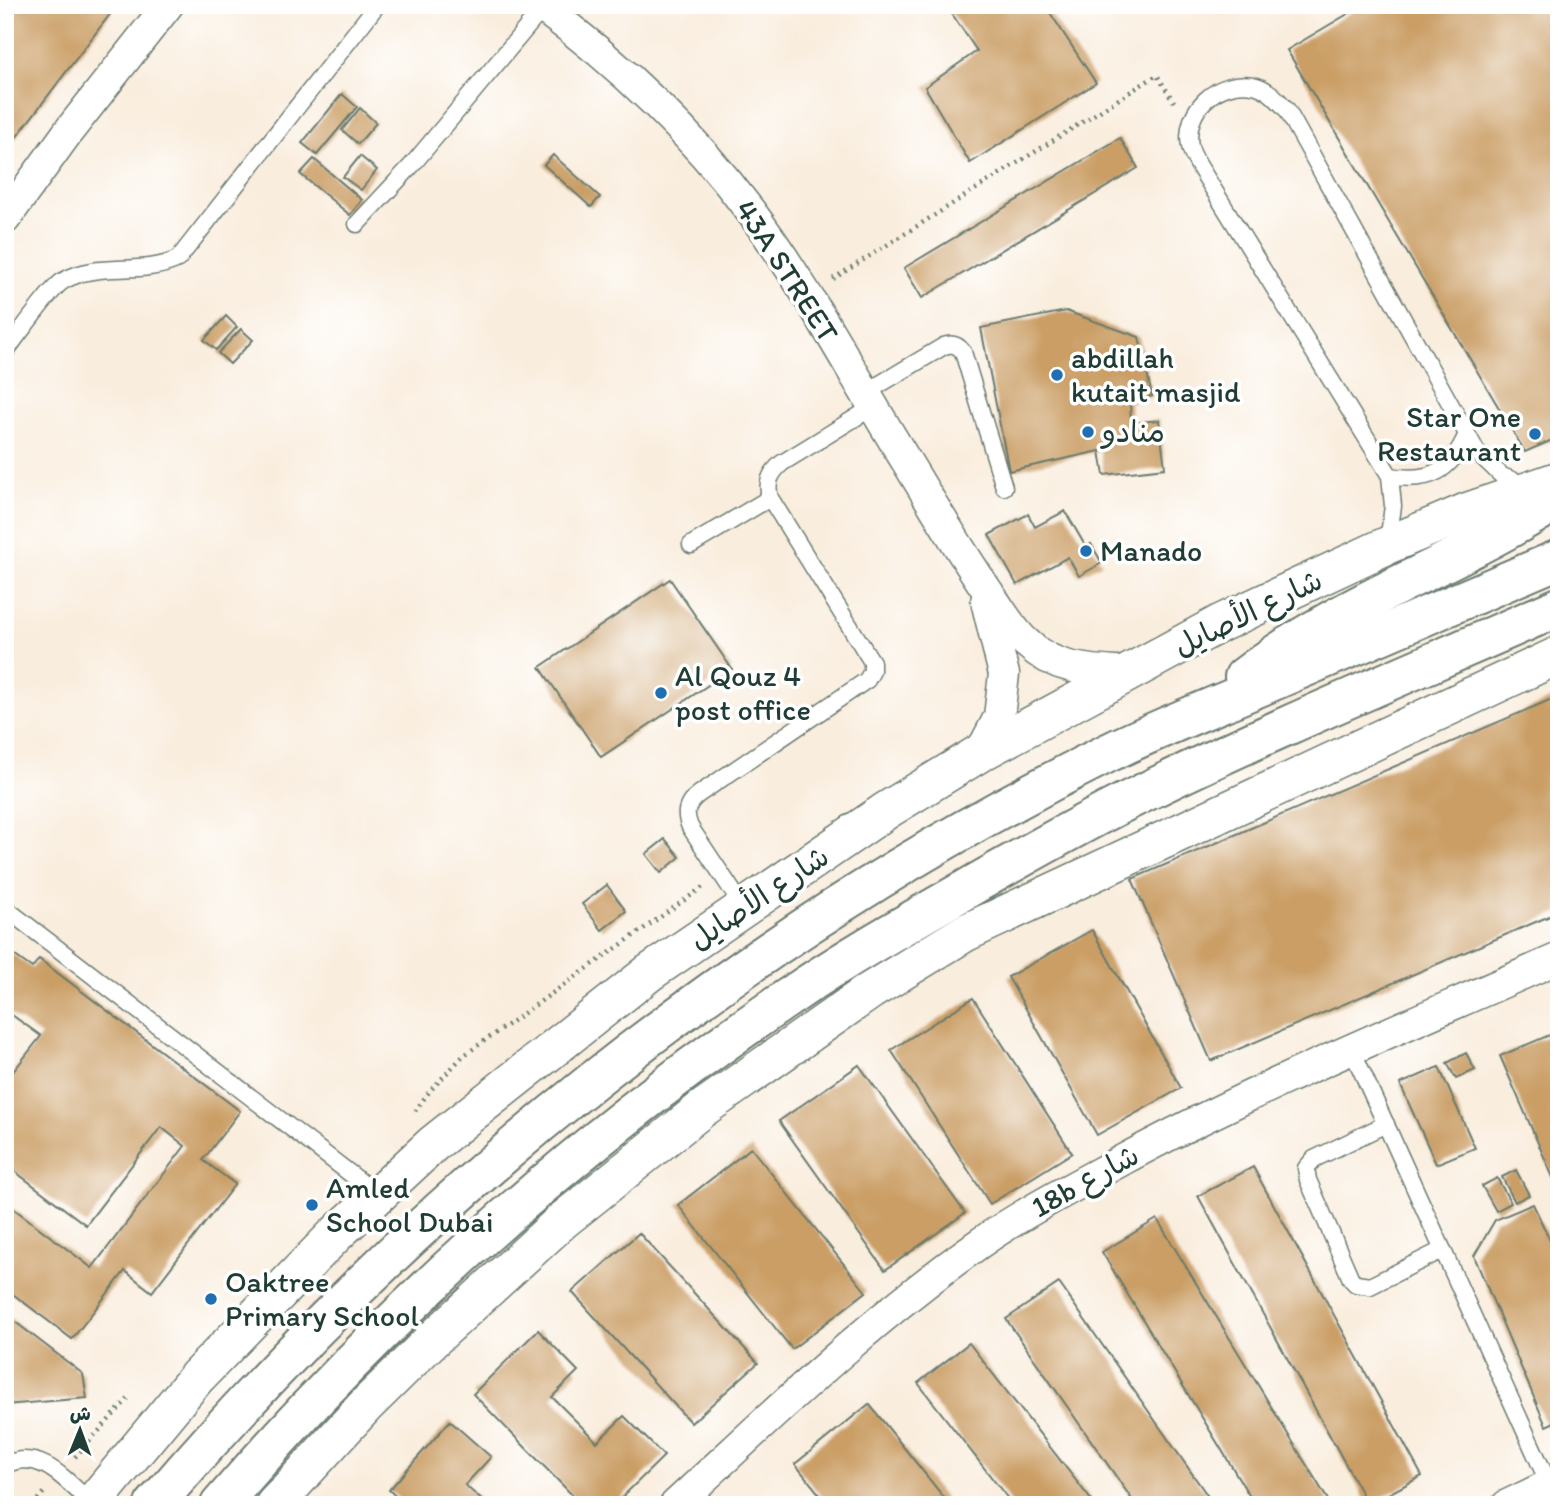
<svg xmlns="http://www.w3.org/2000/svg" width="1564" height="1510" font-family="Itim,'Playpen Sans Arabic',sans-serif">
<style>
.building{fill:#ca9e65}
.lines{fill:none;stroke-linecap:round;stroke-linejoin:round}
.service-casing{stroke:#6b7b6f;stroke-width:19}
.minor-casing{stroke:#6b7b6f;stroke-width:33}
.tertiary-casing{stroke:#6b7b6f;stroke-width:40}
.secondary-casing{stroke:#6b7b6f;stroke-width:42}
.path{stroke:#6b7b6f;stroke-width:4.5;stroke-dasharray:2 5;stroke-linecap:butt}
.service{stroke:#fff;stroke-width:16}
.minor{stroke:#fff;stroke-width:30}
.tertiary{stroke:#fff;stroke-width:37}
.secondary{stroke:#fff;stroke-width:38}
.poi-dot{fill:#1f6fb2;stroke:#fff;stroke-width:2.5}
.labels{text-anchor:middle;stroke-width:7;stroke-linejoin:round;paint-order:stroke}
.street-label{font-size:30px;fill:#1f3d34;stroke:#fff}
.poi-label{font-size:30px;fill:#1f3d34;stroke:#fff;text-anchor:start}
</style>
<rect width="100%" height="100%" fill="#fff"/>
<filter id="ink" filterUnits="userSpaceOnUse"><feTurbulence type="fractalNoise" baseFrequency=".0143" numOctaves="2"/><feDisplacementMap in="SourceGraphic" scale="14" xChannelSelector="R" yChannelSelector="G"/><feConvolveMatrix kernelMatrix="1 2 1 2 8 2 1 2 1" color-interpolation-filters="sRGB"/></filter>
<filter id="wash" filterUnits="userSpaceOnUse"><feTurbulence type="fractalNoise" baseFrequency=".00686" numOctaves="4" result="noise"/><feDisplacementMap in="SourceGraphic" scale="28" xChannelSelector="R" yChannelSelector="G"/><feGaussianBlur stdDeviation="1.57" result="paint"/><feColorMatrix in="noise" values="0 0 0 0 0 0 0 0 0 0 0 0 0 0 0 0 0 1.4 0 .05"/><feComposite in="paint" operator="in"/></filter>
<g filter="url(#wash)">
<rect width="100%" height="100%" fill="#f9eddd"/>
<g id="blocks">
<g class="building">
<polygon points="5,5 117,5 15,139 5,141"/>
<polygon points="946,5 1045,5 1096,83 970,163 925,87 977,51"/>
<polygon points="1363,5 1559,5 1559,437 1525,452 1287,50"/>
<polygon points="342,94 357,107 317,155 302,143"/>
<polygon points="360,108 376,123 358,144 342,130"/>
<polygon points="1120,138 1138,168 922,298 904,268"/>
<polygon points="553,155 600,197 591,207 544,165"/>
<polygon points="360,156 377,170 361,190 343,177"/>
<polygon points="314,159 362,200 350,215 300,174"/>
<polygon points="1066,311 1139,337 1152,396 1130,402 1131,423 1159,420 1165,468 1104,475 1100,451 1009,471 981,328"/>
<polygon points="226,316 237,327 216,350 204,340"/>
<polygon points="241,329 253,340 230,364 218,353"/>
<polygon points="1065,511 1086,547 1091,544 1102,563 1079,576 1068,557 1017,585 989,535 1028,514 1035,527"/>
<polygon points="670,579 732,669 601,757 540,667"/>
<polygon points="1559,696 1559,912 1211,1061 1132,879"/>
<polygon points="665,839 680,857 661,873 646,854"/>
<polygon points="607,885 626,911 602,930 582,904"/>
<polygon points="1092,930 1181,1088 1097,1135 1008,977"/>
<polygon points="7,950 32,968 39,959 240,1111 203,1160 235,1184 152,1292 125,1271 72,1339 5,1288 5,1202 92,1268 185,1146 161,1127 86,1225 5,1164 5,1082 41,1036 5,1010 5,1003 10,997 5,994 5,952"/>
<polygon points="973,998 1072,1153 990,1204 891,1050"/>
<polygon points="1559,1031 1559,1191 1500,1056"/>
<polygon points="1466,1053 1475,1070 1456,1079 1447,1063"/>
<polygon points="859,1065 965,1213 885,1270 779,1121"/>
<polygon points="1439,1067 1475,1148 1436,1164 1400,1084"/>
<polygon points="751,1148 866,1292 792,1349 678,1205"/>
<polygon points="1253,1167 1422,1476 1368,1505 1198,1196"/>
<polygon points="1516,1170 1529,1195 1515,1202 1502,1177"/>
<polygon points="1497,1178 1511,1203 1496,1211 1482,1186"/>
<polygon points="1533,1204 1559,1260 1559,1420 1546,1426 1474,1256 1495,1220"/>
<polygon points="1157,1219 1331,1505 1255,1505 1102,1252"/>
<polygon points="639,1233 758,1363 691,1423 572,1292"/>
<polygon points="1059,1283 1214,1505 1136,1505 1006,1319"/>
<polygon points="5,1314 83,1374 87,1398 5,1405"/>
<polygon points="538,1330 578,1371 552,1397 597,1442 624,1416 664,1456 614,1505 582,1505 473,1394"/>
<polygon points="969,1343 1095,1505 1013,1505 918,1383"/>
<polygon points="869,1404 950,1505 828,1505 795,1464"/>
<polygon points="450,1421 491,1457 465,1485 487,1505 405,1505 389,1490"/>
</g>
</g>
</g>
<g filter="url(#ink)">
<use href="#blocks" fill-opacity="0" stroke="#6b7b6f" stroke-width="2"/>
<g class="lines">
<defs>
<g id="service">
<polyline points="357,224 412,165 543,8"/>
<path d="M 5,352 C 17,337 51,288 63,281 C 98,260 141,277 178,259 L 377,5"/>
<path d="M 865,393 L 944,346 C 952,343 958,345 963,352 L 1004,487"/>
<path d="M 1390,476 C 1430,483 1451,471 1467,434"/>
<path d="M 1388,542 L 1393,506 L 1390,476 L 1199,166 C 1196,160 1191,153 1190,146 C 1183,110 1218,79 1253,85 C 1268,88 1278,100 1287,110 L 1477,452 L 1502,476 L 1528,486"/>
<polyline points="691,545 770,498"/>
<polyline points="5,908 378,1195"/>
<path d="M 744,908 L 690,827 C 684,813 686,804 699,794 L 867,680 L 872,671 L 872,662 L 770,498 C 766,483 770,473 782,463 L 873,407"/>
<polyline points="1352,1050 1549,1484"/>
<polyline points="1386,1124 1314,1159 1306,1168 1308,1180 1351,1279 1356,1284 1370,1286 1442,1250"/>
<path d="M 5,1465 C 41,1447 67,1482 92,1504"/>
</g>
<g id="minor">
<path d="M 539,5 C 620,64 691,132 751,212 C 810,291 856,381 908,464 C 936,510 963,556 993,599 C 1004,615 1014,633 1029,645 C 1057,671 1093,670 1128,673"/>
<polyline points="5,219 68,132 168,5"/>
<polyline points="980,753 999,717 1004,674 986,601"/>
<path d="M 675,1505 C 774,1414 870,1320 980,1243 C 1023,1213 1071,1188 1117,1163 C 1260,1085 1411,1024 1559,958"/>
<polyline points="1507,1505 1559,1480"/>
</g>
<g id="tertiary">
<polyline points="91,1505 197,1377 335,1235 433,1144 649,973 887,810 980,753 1221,623 1388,545 1466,512 1559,480"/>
<polyline points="274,1505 366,1405 430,1342 562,1221 702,1109 870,991 965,933 1559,655"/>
</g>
<g id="secondary">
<path d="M 1244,677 C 1340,602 1457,565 1559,499"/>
<path d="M 154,1505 C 419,1195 742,934 1108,753 C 1159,728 1213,707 1266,684 C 1364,642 1461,601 1559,559"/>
<path d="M 220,1505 C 386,1313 577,1142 786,999 C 851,954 921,915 989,876 C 1037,849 1084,822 1133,798 C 1272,729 1417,670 1559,607"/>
</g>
</defs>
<use href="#service" class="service-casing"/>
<use href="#minor" class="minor-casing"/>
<use href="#tertiary" class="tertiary-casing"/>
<use href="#secondary" class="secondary-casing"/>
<g class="path">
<polyline points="833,279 1157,75 1174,102"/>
<polyline points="415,1111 429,1092 463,1056 703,887"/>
<polyline points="75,1457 128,1399"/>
<polyline points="33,1505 44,1492"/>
</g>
<use href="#service" class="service"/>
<use href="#minor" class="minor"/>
<use href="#tertiary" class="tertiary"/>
<use href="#secondary" class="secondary"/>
</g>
</g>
<g class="poi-dot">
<circle cx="1057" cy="375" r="7"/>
<circle cx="1088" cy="432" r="7"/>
<circle cx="1535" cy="434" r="7"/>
<circle cx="1086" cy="551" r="7"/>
<circle cx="661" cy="693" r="7"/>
<circle cx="312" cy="1205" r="7"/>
<circle cx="211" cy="1299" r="7"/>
</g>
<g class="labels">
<g class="street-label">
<text transform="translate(787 271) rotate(57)" y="10">43A STREET</text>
<text transform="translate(1248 613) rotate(-26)" y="10">شارع الأصايل</text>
<text transform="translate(759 898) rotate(-34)" y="10">شارع الأصايل</text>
<text transform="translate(1085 1181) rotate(-29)" y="10">18b شارع</text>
</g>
<g class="poi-label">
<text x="1071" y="368">abdillah<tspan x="1071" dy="34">kutait masjid</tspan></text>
<text x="1521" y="427" text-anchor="end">Star One<tspan x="1521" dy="34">Restaurant</tspan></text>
<text x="1102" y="442">منادو</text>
<text x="1100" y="561">Manado</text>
<text x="675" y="686">Al Qouz 4<tspan x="675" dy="34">post office</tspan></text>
<text x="326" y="1198">Amled<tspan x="326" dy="34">School Dubai</tspan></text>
<text x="225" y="1292">Oaktree<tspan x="225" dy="34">Primary School</tspan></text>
</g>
</g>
<rect width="1564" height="1510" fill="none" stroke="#fff" stroke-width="28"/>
<g transform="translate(80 1430) rotate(1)" stroke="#ffffff" stroke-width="5" paint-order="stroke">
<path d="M0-5L12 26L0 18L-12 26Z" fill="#1f3d34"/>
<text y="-10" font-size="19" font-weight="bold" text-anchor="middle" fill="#1f3d34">ش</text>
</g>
</svg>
